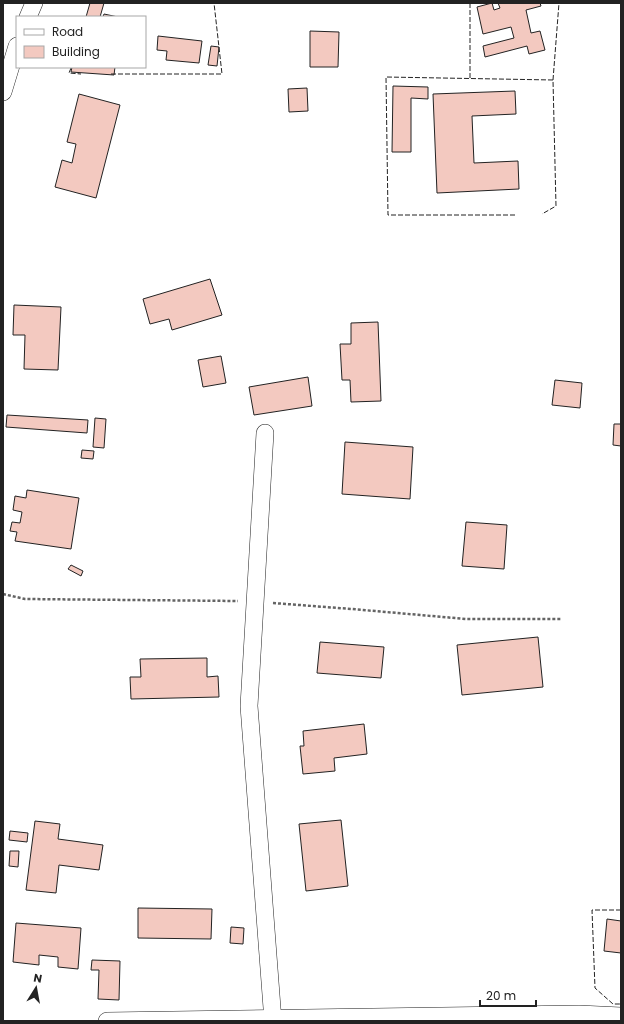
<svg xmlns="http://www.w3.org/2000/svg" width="624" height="1024" font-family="Poppins,sans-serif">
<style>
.building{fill:#f3c9c0;stroke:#222}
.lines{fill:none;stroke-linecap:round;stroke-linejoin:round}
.street-casing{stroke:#222;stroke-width:18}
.path{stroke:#646464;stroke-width:2.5;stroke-dasharray:3 2;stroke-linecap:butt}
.street{stroke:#fff;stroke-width:17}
.fence{stroke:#222;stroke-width:1;stroke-dasharray:5 2;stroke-linecap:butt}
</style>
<rect width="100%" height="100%" fill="#fff"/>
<g class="building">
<polygon points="90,3 104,3 100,17 86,17"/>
<polygon points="492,3 494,10 500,8 498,3 540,3 541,6 526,10 531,33 540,31 545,50 529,54 527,46 485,57 483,46 514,38 511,27 483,34 477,7"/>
<polygon points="104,14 118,17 103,17"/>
<polygon points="310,31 339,32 338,67 310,67"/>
<polygon points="158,36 202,41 199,63 166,60 167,51 157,50"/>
<polygon points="211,46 219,47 217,66 208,65"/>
<polygon points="72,67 115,67 114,75 71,72"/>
<polygon points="393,86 428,87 428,99 411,98 411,152 392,152"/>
<polygon points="307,88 308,111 289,112 288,89"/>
<polygon points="515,91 516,114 472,116 474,163 518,161 519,189 437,193 433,94"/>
<polygon points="79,94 120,105 96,198 55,187 62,160 72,163 76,144 67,142"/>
<polygon points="210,279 222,315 172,330 169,319 150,324 143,299"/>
<polygon points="14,305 61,307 58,370 24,369 25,335 13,335"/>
<polygon points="378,322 381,401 351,402 350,380 342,380 340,344 351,344 351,323"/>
<polygon points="221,356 226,383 203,387 198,360"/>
<polygon points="308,377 312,406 254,415 249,387"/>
<polygon points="555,380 582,383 580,408 552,405"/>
<polygon points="7,415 88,420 87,433 6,427"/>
<polygon points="95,418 106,419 104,448 93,447"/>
<polygon points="614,424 621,424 621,446 613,445"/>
<polygon points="345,442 413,447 410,499 342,494"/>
<polygon points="82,450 94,451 93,459 81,458"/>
<polygon points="27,490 79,498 71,549 15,541 17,532 10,531 12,522 20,523 22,512 13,510 15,496 26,498"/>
<polygon points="466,522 507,525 504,569 462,566"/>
<polygon points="71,565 83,571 81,576 68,569"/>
<polygon points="538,637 543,687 462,695 457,645"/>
<polygon points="320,642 384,647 381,678 317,673"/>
<polygon points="207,658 207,677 218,676 219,697 131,699 130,677 141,677 140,659"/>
<polygon points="364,724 367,754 334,758 335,771 303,774 300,746 304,746 303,731"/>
<polygon points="341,820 348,886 306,891 299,824"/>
<polygon points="35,821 60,824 58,839 103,845 99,870 59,865 56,893 26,890"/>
<polygon points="10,831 28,833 27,842 9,840"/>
<polygon points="10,851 19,851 18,867 9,866"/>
<polygon points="138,908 212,909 211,939 138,938"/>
<polygon points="607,919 621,921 621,953 604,951"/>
<polygon points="16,923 81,928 78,969 58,967 58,957 39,955 39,965 13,962"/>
<polygon points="231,927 244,928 243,944 230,943"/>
<polygon points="92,960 120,961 119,1000 98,999 99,970 91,970"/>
</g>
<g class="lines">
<defs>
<g id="street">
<polyline points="28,17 34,3"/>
<polyline points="3,92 17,46"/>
<polyline points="265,433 249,706 273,1021"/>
<polyline points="107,1021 579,1014 621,1016"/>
</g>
</defs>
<use href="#street" class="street-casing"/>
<g class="path">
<polyline points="3,594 25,599 238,601"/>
<polyline points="273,603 352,609 466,619 561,619"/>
</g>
<use href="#street" class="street"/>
<g class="fence">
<polyline points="470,3 470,78"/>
<polyline points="71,68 69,73 81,74"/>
<polyline points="111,74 222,74 214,3"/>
<polyline points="553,80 559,3"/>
<polyline points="515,215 388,215 386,77 553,80 556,206 542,214"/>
<polyline points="621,910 592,910 595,988 613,1004 621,1004"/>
</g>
</g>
<rect width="624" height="1024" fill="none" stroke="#222222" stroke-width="8"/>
<rect x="16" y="16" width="130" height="52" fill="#ffffff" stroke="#a7a7a7"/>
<rect x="24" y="29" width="20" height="6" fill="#ffffff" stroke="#a7a7a7"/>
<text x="52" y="36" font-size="12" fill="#222222">Road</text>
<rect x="24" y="46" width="20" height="12" fill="#f3c9c0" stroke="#a7a7a7"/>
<text x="52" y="56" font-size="12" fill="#222222">Building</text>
<g transform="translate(36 988) rotate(11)" stroke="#ffffff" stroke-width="3" paint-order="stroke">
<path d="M0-3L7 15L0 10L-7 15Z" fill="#222222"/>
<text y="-6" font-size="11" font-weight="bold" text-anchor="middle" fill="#222222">N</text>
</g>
<path d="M480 1000v6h56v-6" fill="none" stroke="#222222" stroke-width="2"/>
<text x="486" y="1000" font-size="12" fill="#222222" stroke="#ffffff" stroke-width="3" paint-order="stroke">20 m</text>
</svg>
